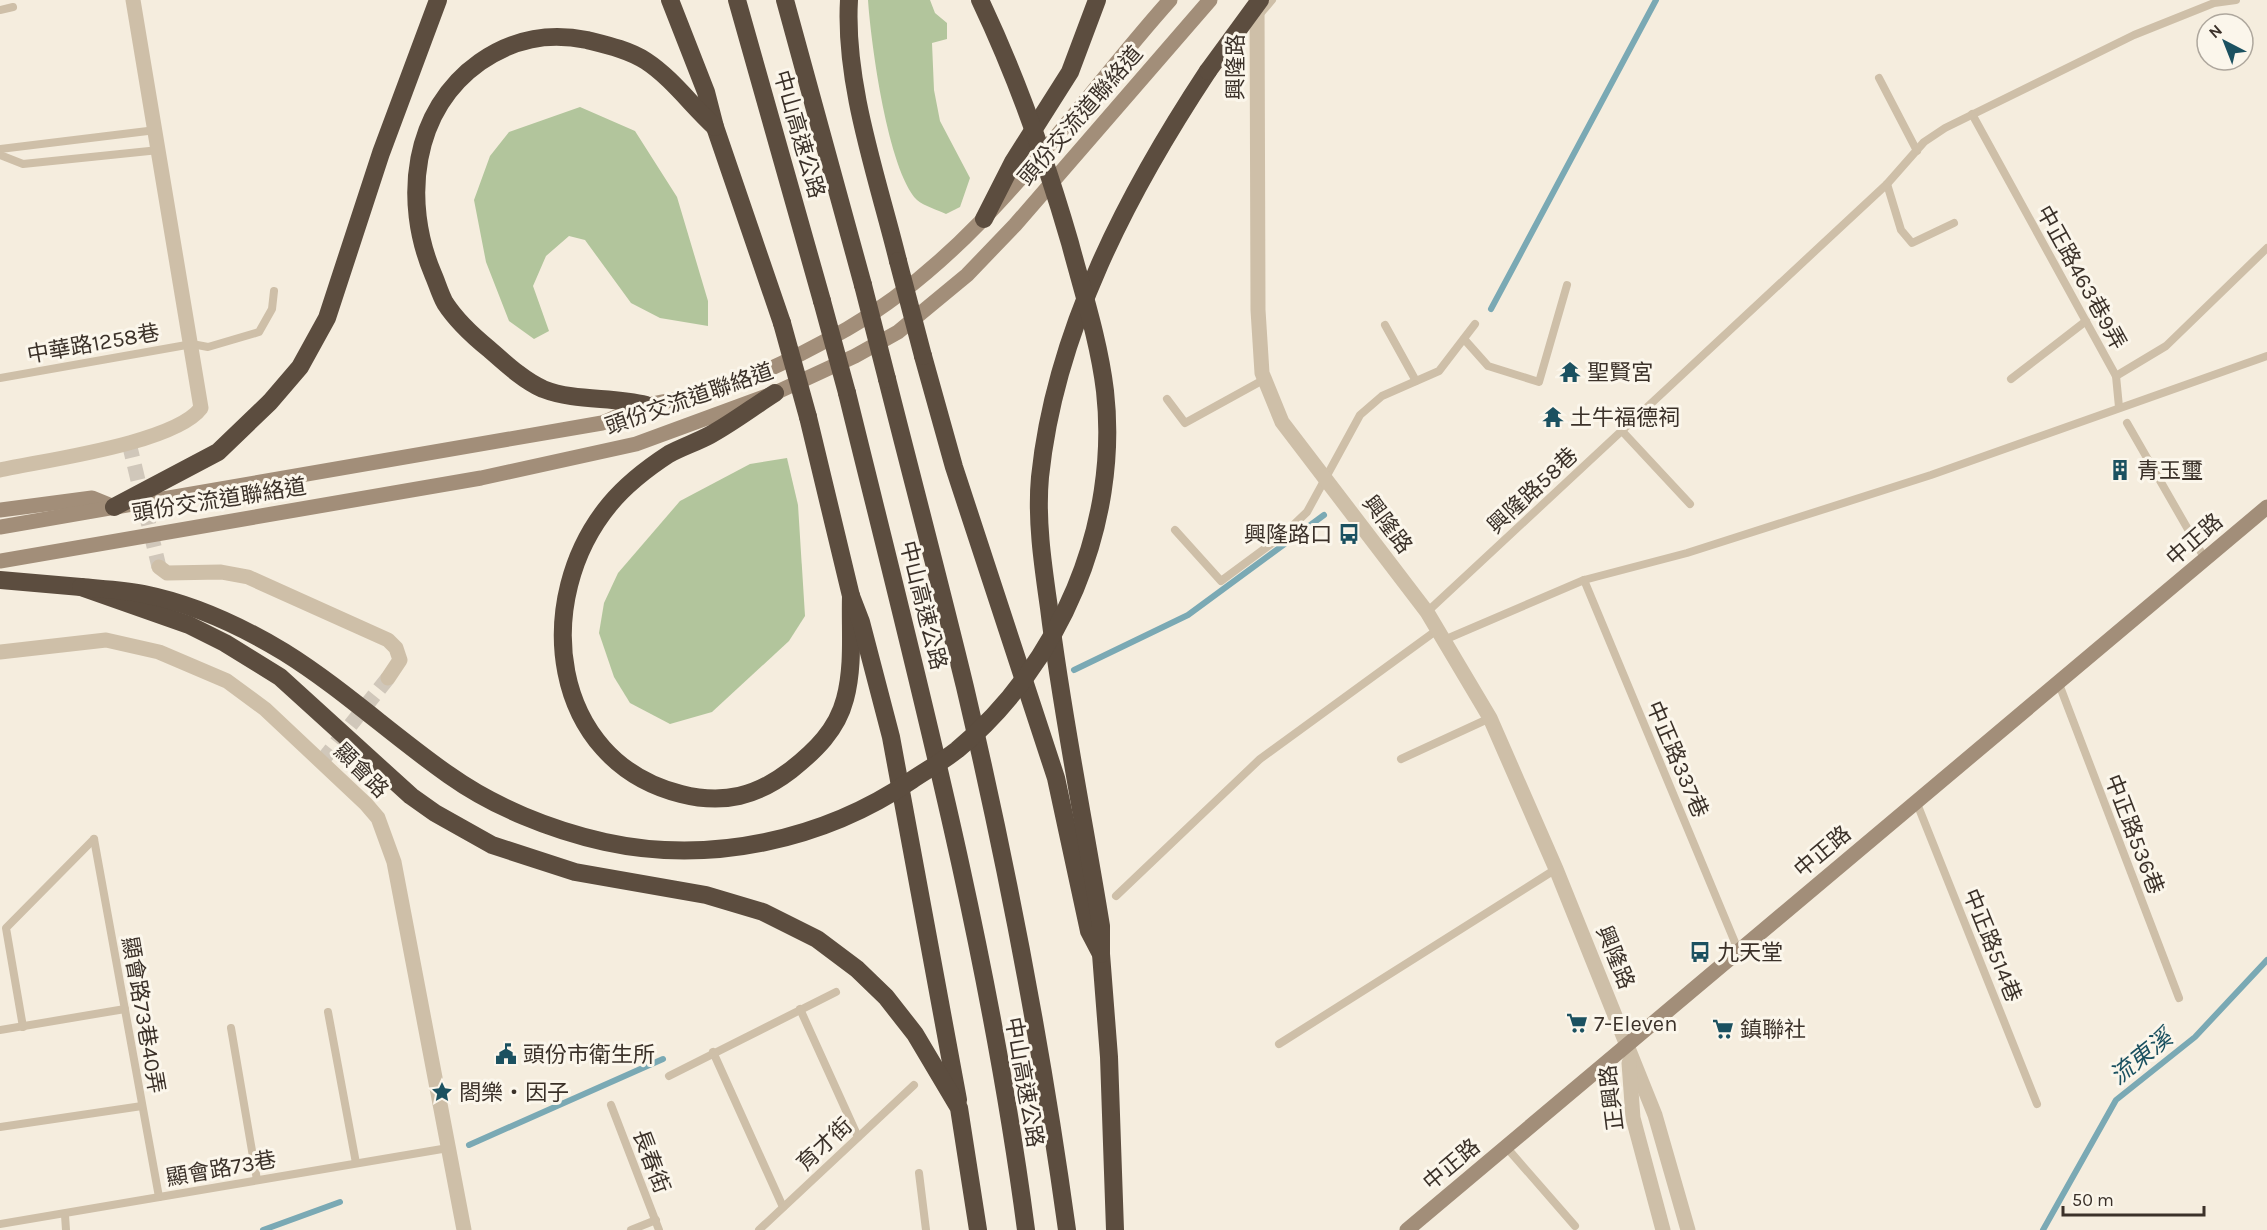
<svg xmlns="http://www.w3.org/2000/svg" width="2267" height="1230" font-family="Karla,'Noto Sans TC',sans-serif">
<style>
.green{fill:#b2c59c}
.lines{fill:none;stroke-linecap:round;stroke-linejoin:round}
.stream{stroke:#7aa9b4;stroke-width:6}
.minor-tunnel{stroke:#d0c7ba;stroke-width:15;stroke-dasharray:15 8;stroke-linecap:butt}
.service{stroke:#cebfa8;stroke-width:8}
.minor{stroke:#cebfa8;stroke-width:15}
.tertiary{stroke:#cebfa8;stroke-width:15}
.secondary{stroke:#a28e79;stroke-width:15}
.motorway{stroke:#5c4d3f;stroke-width:18}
.motorway-bridge{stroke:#5c4d3f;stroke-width:18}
.labels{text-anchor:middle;stroke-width:6;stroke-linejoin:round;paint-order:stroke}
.street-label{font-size:22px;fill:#3b3129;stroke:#fbf6eb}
.poi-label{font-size:22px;fill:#3b3129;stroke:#fbf6eb;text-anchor:start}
.water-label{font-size:24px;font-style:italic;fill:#1b5160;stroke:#fbf6eb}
</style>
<rect width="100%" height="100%" fill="#f5edde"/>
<g class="green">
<path d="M 868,0 L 930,0 L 935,13 L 947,23 L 947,39 L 932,43 L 934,90 L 940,121 L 970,178 L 960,207 L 946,214 C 938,210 924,206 917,200 C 888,170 871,44 868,0 Z"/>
<polygon points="580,107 635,131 677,197 708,301 708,326 660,318 631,303 585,240 569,236 546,256 533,286 549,331 534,339 509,321 486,262 474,200 490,156 509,132"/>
<polygon points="787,458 798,505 805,616 789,641 712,712 670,724 630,703 614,677 599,633 604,603 618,573 680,501 750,464"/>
</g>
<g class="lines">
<g class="stream">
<polyline points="1491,309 1656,0"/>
<polyline points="1074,670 1188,615 1324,515"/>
<polyline points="469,1145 663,1059"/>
<polyline points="263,1230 340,1202"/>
<polyline points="2043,1230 2116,1100 2195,1037 2267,960"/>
</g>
<g class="minor-tunnel">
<polyline points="129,443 159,567"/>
<polyline points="322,761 388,678"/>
</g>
<g class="service">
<polyline points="0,10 13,7"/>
<polyline points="1260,14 1272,0"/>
<polyline points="1879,78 1917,151"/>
<polyline points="1972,114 2116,376 2119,407"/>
<polyline points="0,149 156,130"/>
<polyline points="0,155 23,164 159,150"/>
<polyline points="1887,184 1901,230 1912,243 1954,223"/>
<polyline points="1385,325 1416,381"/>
<polyline points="1464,339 1488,366 1539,382 1567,285"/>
<polyline points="2116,376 2166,346 2267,248"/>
<polyline points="0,378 192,344 208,347 259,332 272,309 274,291"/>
<polyline points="2011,379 2086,321"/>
<polyline points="1167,399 1185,423 1265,379"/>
<polyline points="2127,423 2205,559"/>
<polyline points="1622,431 1690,504"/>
<polyline points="1175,530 1221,581 1283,535 1307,512 1360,415 1382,396 1439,371 1475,324"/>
<polyline points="1584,580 1739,952"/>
<polyline points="1427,612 1887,184 1924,142 1945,128 2134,35 2214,3 2236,0"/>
<polyline points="1444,640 1584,580 1687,553 1931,475 2267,356"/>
<polyline points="2059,684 2179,998"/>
<polyline points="1401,759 1490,718"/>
<polyline points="1916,801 2037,1104"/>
<polyline points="94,839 159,1197"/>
<polyline points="1116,896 1260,759 1437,630"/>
<polyline points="800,1009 858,1137"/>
<polyline points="328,1012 356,1163"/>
<polyline points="23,1027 6,928 94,839"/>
<polyline points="231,1028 257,1180"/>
<polyline points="0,1030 125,1009"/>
<polyline points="1279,1044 1556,869"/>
<polyline points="713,1052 783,1207"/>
<polyline points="669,1076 836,992"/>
<polyline points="611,1105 659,1230"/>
<polyline points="0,1127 142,1106"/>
<polyline points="1507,1148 1575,1226"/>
<polyline points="919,1173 926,1230"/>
<polyline points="65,1215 66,1230"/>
<polyline points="0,1224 448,1148"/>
<polyline points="631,1230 656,1220"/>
<polyline points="759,1230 914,1085"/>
</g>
<g class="minor">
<path d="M 0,470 C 46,460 175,443 201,408 L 133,0"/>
<polyline points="159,567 167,573 221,572 248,577 388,640 396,648 400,660 388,678"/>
<polyline points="0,652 106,640 159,652 227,681 265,709 366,804 378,818 394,862 464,1230"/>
</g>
<g class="tertiary">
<polyline points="1257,0 1258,310 1262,373 1282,422 1427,612 1490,718 1556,869 1655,1115 1688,1230"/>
<polyline points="1629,1063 1633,1118 1663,1230"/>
</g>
<g class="secondary">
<polyline points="0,510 92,498 114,507"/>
<path d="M 0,527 L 602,423 C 617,417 633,408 649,405 C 671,399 694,398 716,391 C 760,376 806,352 847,329 C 982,251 1068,114 1170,0"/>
<polyline points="0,561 481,478 636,444 775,393 855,356 898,332 967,275 1015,225 1210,0"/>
<polyline points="1407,1230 2267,507"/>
</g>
<g class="motorway">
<polyline points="670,0 706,92 715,127 782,323"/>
<polyline points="737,0 822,301"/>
<polyline points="785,0 863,285"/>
<path d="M 849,0 C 844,85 878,179 898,261"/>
<polyline points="984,219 1013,162 1070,72 1097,0"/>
<polyline points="923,356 954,467 1056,778 1089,931 1101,954 1109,1057 1115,1230"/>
<path d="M 887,379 C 913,482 940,584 965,687 C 1007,866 1042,1048 1067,1230"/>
<path d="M 775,393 C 753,407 732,423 710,435 C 697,442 682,447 669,454 C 649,467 625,486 610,504 C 531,599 549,761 681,794 C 724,805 757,796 791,770 C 815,751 837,730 845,699 C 854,666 850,630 851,596"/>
<path d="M 847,393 C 915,670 989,947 1026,1230"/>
<path d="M 646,405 C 613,396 576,402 543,389 C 523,380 505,363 489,349 C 473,336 456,320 445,303 C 440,294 437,283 433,274 C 402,201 412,110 480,62 C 513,39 547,32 587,40 C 607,45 629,50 646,61 C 672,78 692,106 715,127"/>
<polyline points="808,417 851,596 861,622 891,737 958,1100"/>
<polyline points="114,507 218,452 270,402 300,367 327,318 381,153 438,0"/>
<polyline points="0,580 81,587 189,625 225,643 280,677 411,796 435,813 492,845 575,872 706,895 763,912 817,939 857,969 886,997 915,1034 959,1108 978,1230"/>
<path d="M 1101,954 L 1101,926 C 1084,820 1062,715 1049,608 C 1043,566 1036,520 1040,477 C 1055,331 1128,192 1208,71"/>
</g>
<g class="motorway-bridge">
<polyline points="1208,71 1260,0"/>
<polyline points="898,261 923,356"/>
<polyline points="863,285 887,379"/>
<polyline points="822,301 847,393"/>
<polyline points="782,323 808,417"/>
<path d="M 81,587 C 102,589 124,590 144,594 C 193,604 241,626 284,652 C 342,688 393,736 449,775 C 494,807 551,830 605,842 C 710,865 824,840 912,780 C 927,770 943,761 957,750 C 1060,665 1120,524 1105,391 C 1099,341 1083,292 1070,243 C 1046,160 1017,78 980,0"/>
</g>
</g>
<defs>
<symbol id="temple-bare" viewBox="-9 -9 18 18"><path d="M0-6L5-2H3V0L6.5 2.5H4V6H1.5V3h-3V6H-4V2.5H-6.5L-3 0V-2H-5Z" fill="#1b5160" stroke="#fbf6eb" stroke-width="2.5" paint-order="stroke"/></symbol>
<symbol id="building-bare" viewBox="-9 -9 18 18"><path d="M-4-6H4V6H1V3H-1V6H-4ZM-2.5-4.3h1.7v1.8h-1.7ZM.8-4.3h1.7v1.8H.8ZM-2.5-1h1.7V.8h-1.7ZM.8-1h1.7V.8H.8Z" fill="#1b5160" stroke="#fbf6eb" stroke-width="2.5" paint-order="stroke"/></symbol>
<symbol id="bus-bare" viewBox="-9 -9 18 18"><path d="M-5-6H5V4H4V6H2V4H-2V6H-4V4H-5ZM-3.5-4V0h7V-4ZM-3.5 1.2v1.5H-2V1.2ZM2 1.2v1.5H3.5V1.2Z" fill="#1b5160" stroke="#fbf6eb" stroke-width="2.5" paint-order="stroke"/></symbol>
<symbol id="supermarket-bare" viewBox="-9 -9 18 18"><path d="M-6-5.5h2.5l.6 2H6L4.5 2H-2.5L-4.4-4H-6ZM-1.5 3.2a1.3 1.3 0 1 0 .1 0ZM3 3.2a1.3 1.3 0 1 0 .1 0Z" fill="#1b5160" stroke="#fbf6eb" stroke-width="2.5" paint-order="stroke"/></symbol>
<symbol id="civic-bare" viewBox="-9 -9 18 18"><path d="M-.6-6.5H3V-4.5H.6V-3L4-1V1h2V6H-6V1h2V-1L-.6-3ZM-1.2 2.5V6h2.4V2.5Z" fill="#1b5160" stroke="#fbf6eb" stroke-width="2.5" paint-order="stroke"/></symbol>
<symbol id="sight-bare" viewBox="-9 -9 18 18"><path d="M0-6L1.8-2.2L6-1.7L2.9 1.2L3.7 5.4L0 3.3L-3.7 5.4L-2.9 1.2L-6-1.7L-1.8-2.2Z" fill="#1b5160" stroke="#fbf6eb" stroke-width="2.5" paint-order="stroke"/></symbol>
</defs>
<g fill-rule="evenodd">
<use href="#temple-bare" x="1555" y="357" width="30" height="30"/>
<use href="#temple-bare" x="1538" y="402" width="30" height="30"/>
<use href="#building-bare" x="2105" y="455" width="30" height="30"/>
<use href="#bus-bare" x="1334" y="519" width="30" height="30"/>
<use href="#bus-bare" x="1685" y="937" width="30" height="30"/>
<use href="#supermarket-bare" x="1562" y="1008" width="30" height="30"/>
<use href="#supermarket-bare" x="1708" y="1014" width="30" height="30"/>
<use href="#civic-bare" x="491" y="1039" width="30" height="30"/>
<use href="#sight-bare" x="427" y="1077" width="30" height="30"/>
</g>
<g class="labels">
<g class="street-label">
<text transform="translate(1235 67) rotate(-90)" y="8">興隆路</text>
<text transform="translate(1080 115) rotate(-49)" y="8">頭份交流道聯絡道</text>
<text transform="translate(800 134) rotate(74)" y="8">中山高速公路</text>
<text transform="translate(2082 277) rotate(61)" y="8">中正路463巷9弄</text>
<text transform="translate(93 343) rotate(-10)" y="8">中華路1258巷</text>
<text transform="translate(689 398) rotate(-19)" y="8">頭份交流道聯絡道</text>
<text transform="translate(1532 490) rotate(-43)" y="8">興隆路58巷</text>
<text transform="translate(219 499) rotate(-9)" y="8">頭份交流道聯絡道</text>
<text transform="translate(1388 524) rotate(53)" y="8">興隆路</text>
<text transform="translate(2194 539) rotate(-41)" y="8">中正路</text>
<text transform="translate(924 605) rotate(76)" y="8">中山高速公路</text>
<text transform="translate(1678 759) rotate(67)" y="8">中正路337巷</text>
<text transform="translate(362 770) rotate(45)" y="8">顯會路</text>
<text transform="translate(2135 834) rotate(69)" y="8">中正路536巷</text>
<text transform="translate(1822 851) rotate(-40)" y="8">中正路</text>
<text transform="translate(1993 945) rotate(68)" y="8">中正路514巷</text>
<text transform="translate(1616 957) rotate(68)" y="8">興隆路</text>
<text transform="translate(144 1015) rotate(80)" y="8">顯會路73巷40弄</text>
<text transform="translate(1025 1082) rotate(80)" y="8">中山高速公路</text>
<text transform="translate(1611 1098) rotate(-97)" y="8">正興路</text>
<text transform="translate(824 1144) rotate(-43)" y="8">育才街</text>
<text transform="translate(652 1161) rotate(69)" y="8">長春街</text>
<text transform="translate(1451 1164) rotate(-40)" y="8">中正路</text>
<text transform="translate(221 1168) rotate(-10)" y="8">顯會路73巷</text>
</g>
<g class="poi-label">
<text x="1587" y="380">聖賢宮</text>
<text x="1570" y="425">土牛福德祠</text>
<text x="2137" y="478">青玉璽</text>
<text x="1332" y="542" text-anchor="end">興隆路口</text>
<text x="1717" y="960">九天堂</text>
<text x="1594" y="1031">7-Eleven</text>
<text x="1740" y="1037">鎮聯社</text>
<text x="523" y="1062">頭份市衛生所</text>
<text x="459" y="1100">閤樂‧因子</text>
</g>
<g class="water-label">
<text transform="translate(2141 1057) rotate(-39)" y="8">流東溪</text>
</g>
</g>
<g transform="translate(2225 42) rotate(318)"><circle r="28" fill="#fbf6eb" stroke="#aea79d" stroke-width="1.5"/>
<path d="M0-4.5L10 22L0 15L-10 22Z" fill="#1b5160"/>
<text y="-9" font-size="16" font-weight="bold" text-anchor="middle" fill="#3b3129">N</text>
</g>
<path d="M2063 1206v9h141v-9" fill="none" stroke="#3b3129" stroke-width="3"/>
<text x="2072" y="1206" font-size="18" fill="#3b3129" stroke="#fbf6eb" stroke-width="4.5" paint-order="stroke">50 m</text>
</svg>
